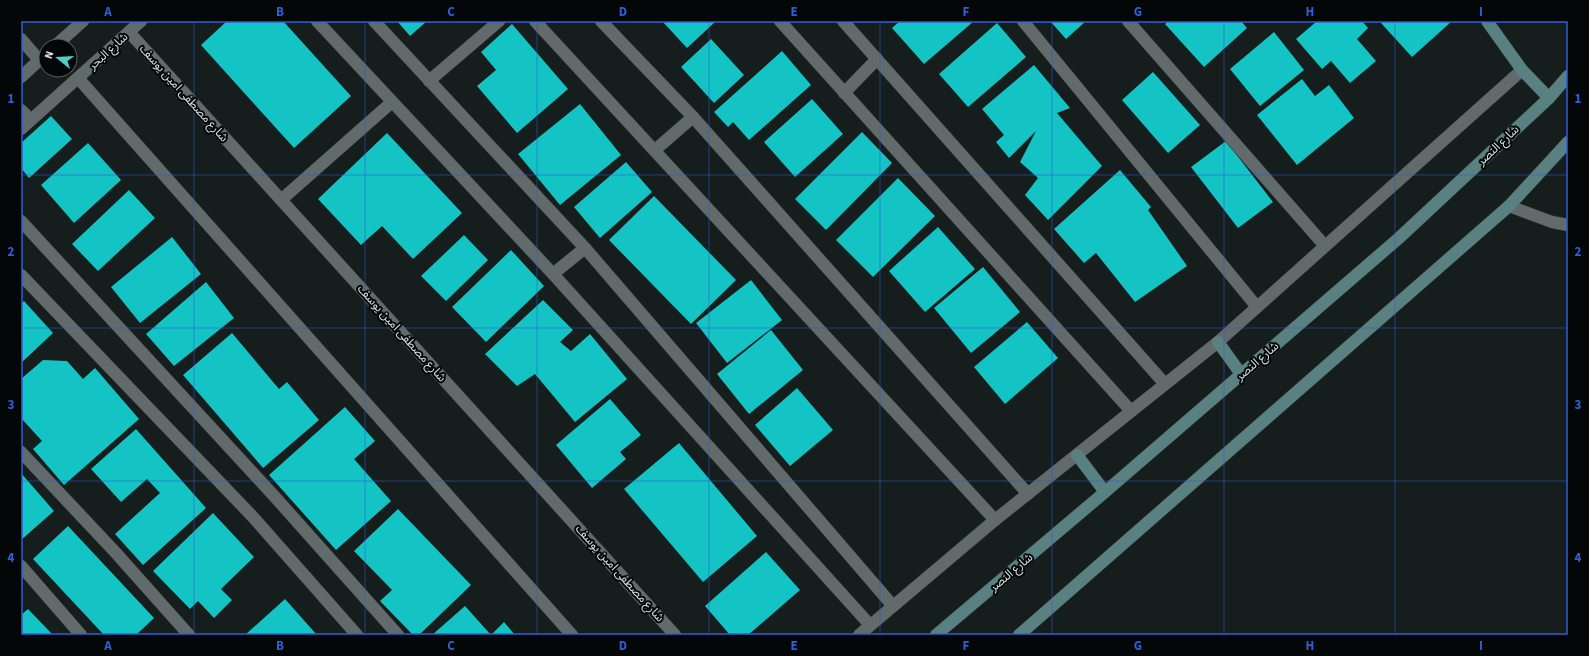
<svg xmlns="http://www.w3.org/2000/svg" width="1589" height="656" font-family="'Source Sans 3','Noto Sans Arabic',sans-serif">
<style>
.building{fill:#14c3c4}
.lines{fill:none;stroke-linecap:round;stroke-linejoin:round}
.street-casing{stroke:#333838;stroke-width:13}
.secondary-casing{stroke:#333838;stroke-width:13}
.street{stroke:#626b6b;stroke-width:12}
.secondary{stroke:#5a8181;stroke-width:12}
.grid{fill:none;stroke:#305dd9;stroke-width:1;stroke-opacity:0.55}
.labels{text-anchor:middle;stroke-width:4;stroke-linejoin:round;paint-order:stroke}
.street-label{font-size:12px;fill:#dbe0e0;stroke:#040707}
.neatline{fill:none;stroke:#305dd9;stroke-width:1.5}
.grid-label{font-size:13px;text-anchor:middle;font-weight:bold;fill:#305dd9}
</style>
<rect width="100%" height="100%" fill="#151d1d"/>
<g class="building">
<polygon points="227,21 283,21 351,96 294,148 201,45"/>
<polygon points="397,21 427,21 410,36"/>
<polygon points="662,21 716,21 687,48"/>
<polygon points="900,21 974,21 924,64 892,28"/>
<polygon points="1050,21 1086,21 1066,39"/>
<polygon points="1169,21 1241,21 1247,28 1204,67 1165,24"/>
<polygon points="1317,21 1362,21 1368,28 1357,39 1376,61 1350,83 1331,61 1322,69 1296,39"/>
<polygon points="1383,21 1452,21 1412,57 1381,23"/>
<polygon points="997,23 1026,57 968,107 939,74"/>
<polygon points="512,24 568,89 517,133 477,86 496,70 481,52"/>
<polygon points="1274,32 1304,70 1260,106 1230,69"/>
<polygon points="711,39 744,75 714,103 681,67"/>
<polygon points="782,51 811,85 749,140 733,122 728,127 714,112"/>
<polygon points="1034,65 1070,108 1057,113 1102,166 1048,220 1025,195 1038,178 1020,162 1036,131 1009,158 996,142 1004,135 982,109"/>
<polygon points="1153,72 1200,125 1168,153 1122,100"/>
<polygon points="1302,79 1315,96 1329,85 1354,118 1297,165 1257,115"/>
<polygon points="812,99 843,134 795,177 764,142"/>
<polygon points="580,104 621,155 560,205 518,154"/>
<polygon points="51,116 72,139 29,178 21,168 21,143"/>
<polygon points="862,132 892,163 826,230 795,199"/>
<polygon points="387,133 462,213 413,259 382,226 361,245 318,199"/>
<polygon points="1226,141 1273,202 1238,228 1191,167"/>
<polygon points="88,143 121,180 74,223 41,185"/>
<polygon points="626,162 652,192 600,238 574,207"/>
<polygon points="1120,170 1151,207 1148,210 1187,266 1135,302 1096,253 1084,263 1054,229"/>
<polygon points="898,178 935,216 873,277 836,240"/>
<polygon points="129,190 155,218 98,271 72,244"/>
<polygon points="654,196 736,280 691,324 609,240"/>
<polygon points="938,227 975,269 925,312 889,271"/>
<polygon points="464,235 488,260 446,301 421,276"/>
<polygon points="172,237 201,274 140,323 111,287"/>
<polygon points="511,250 544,286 486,342 452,307"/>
<polygon points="983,267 1020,312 971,353 934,308"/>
<polygon points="751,280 782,320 727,363 696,323"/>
<polygon points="206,282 234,318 174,366 146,334"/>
<polygon points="543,300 573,330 560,342 571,351 590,334 627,379 575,422 535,374 517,386 485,354"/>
<polygon points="24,301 53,333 21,363 21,304"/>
<polygon points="1027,322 1058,358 1005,404 974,367"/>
<polygon points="771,330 803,370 749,414 717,374"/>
<polygon points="232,333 279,389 287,382 319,420 263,468 183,375"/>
<polygon points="43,360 67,361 83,379 95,368 139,419 64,485 33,449 42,441 21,418 21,379"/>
<polygon points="797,388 833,430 790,466 755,425"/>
<polygon points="610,399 641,435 620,452 626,459 592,488 556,445"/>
<polygon points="345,407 375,441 354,459 391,501 336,550 269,475"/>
<polygon points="136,429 206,508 143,565 115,534 160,493 147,479 121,502 91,469"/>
<polygon points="679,443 757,536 703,582 624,489"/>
<polygon points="21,473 54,511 21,540"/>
<polygon points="398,509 471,585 419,635 413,635 380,601 392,590 354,551"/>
<polygon points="213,513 254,557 221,589 232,600 214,618 198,601 190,609 153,571"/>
<polygon points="68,526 154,618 136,635 104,635 33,559"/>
<polygon points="766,552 800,590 748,635 730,635 705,606"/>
<polygon points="285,599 317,635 245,635"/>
<polygon points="465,606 491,635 504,622 515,635 432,635"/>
<polygon points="28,609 53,635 21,635 21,615"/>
</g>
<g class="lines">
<defs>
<g id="street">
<polyline points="317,21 553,274 870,625"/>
<polyline points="374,21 585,248 893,606"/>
<polyline points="535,21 995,520"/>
<polyline points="601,21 693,117 1028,494"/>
<polyline points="780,21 1131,411"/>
<polyline points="843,21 1165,384"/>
<polyline points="1023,21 1257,307"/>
<polyline points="1128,21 1325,246"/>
<polyline points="129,32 675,635"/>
<polyline points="21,39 39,60"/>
<polyline points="55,46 83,21"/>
<polyline points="21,77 46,54"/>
<polyline points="78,78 572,635"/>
<polyline points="429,81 499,21"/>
<polyline points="844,93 877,59"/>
<polyline points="21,110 31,120"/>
<polyline points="21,129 141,21"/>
<polyline points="655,150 693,117"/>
<polyline points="281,200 392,102"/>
<polyline points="1509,206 1552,222 1568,225"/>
<polyline points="21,221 275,497 398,635"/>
<polyline points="553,274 585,248"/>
<polyline points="21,275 253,517 357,635"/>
<polyline points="21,452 116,553 189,635"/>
<polyline points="21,566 81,635"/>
<polyline points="859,635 995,520 1218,342 1522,70"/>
</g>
<g id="secondary">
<polyline points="1487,21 1522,70 1549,98"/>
<polyline points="1218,342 1241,374"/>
<polyline points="1077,455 1105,492"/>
<polyline points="936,635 1105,492 1399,238 1549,98 1568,76"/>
<polyline points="1019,635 1509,206 1568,142"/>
</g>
</defs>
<use href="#street" class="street-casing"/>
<use href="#secondary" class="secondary-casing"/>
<use href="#street" class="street"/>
<use href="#secondary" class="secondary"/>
</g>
<path class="grid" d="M 194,21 L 194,635M 365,21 L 365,635M 537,21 L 537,635M 709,21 L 709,635M 880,21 L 880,635M 1052,21 L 1052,635M 1224,21 L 1224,635M 1395,21 L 1395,635M 21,175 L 1568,175M 21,328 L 1568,328M 21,481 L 1568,481"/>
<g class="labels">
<g class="street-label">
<text transform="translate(108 51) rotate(-42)" y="4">شارع البحر</text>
<text transform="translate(184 93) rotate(48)" y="4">شارع مصطفى امين يوسف</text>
<text transform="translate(1498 145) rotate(-43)" y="4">شارع النصر</text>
<text transform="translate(402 333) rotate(48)" y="4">شارع مصطفى امين يوسف</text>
<text transform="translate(1257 361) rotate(-41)" y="4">شارع النصر</text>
<text transform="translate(1011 572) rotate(-40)" y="4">شارع النصر</text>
<text transform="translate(620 573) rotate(48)" y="4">شارع مصطفى امين يوسف</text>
</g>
</g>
<rect width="1589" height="656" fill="none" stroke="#040707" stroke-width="44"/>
<g transform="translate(58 58) rotate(288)"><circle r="19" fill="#040707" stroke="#5a5e5e"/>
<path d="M0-3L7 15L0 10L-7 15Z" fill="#52cdcd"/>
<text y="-6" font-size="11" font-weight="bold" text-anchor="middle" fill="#dbe0e0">N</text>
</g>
<rect x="22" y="22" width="1545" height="612" class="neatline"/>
<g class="grid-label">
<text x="108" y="16">A</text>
<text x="280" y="16">B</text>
<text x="451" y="16">C</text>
<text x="623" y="16">D</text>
<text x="794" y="16">E</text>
<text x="966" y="16">F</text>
<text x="1138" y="16">G</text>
<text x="1310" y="16">H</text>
<text x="1481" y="16">I</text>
<text x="11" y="103">1</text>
<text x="1578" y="103">1</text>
<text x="11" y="256">2</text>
<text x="1578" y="256">2</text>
<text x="11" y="409">3</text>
<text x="1578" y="409">3</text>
<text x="11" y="562">4</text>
<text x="1578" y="562">4</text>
<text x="108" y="650">A</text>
<text x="280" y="650">B</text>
<text x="451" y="650">C</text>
<text x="623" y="650">D</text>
<text x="794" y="650">E</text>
<text x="966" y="650">F</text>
<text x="1138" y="650">G</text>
<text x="1310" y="650">H</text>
<text x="1481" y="650">I</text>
</g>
</svg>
